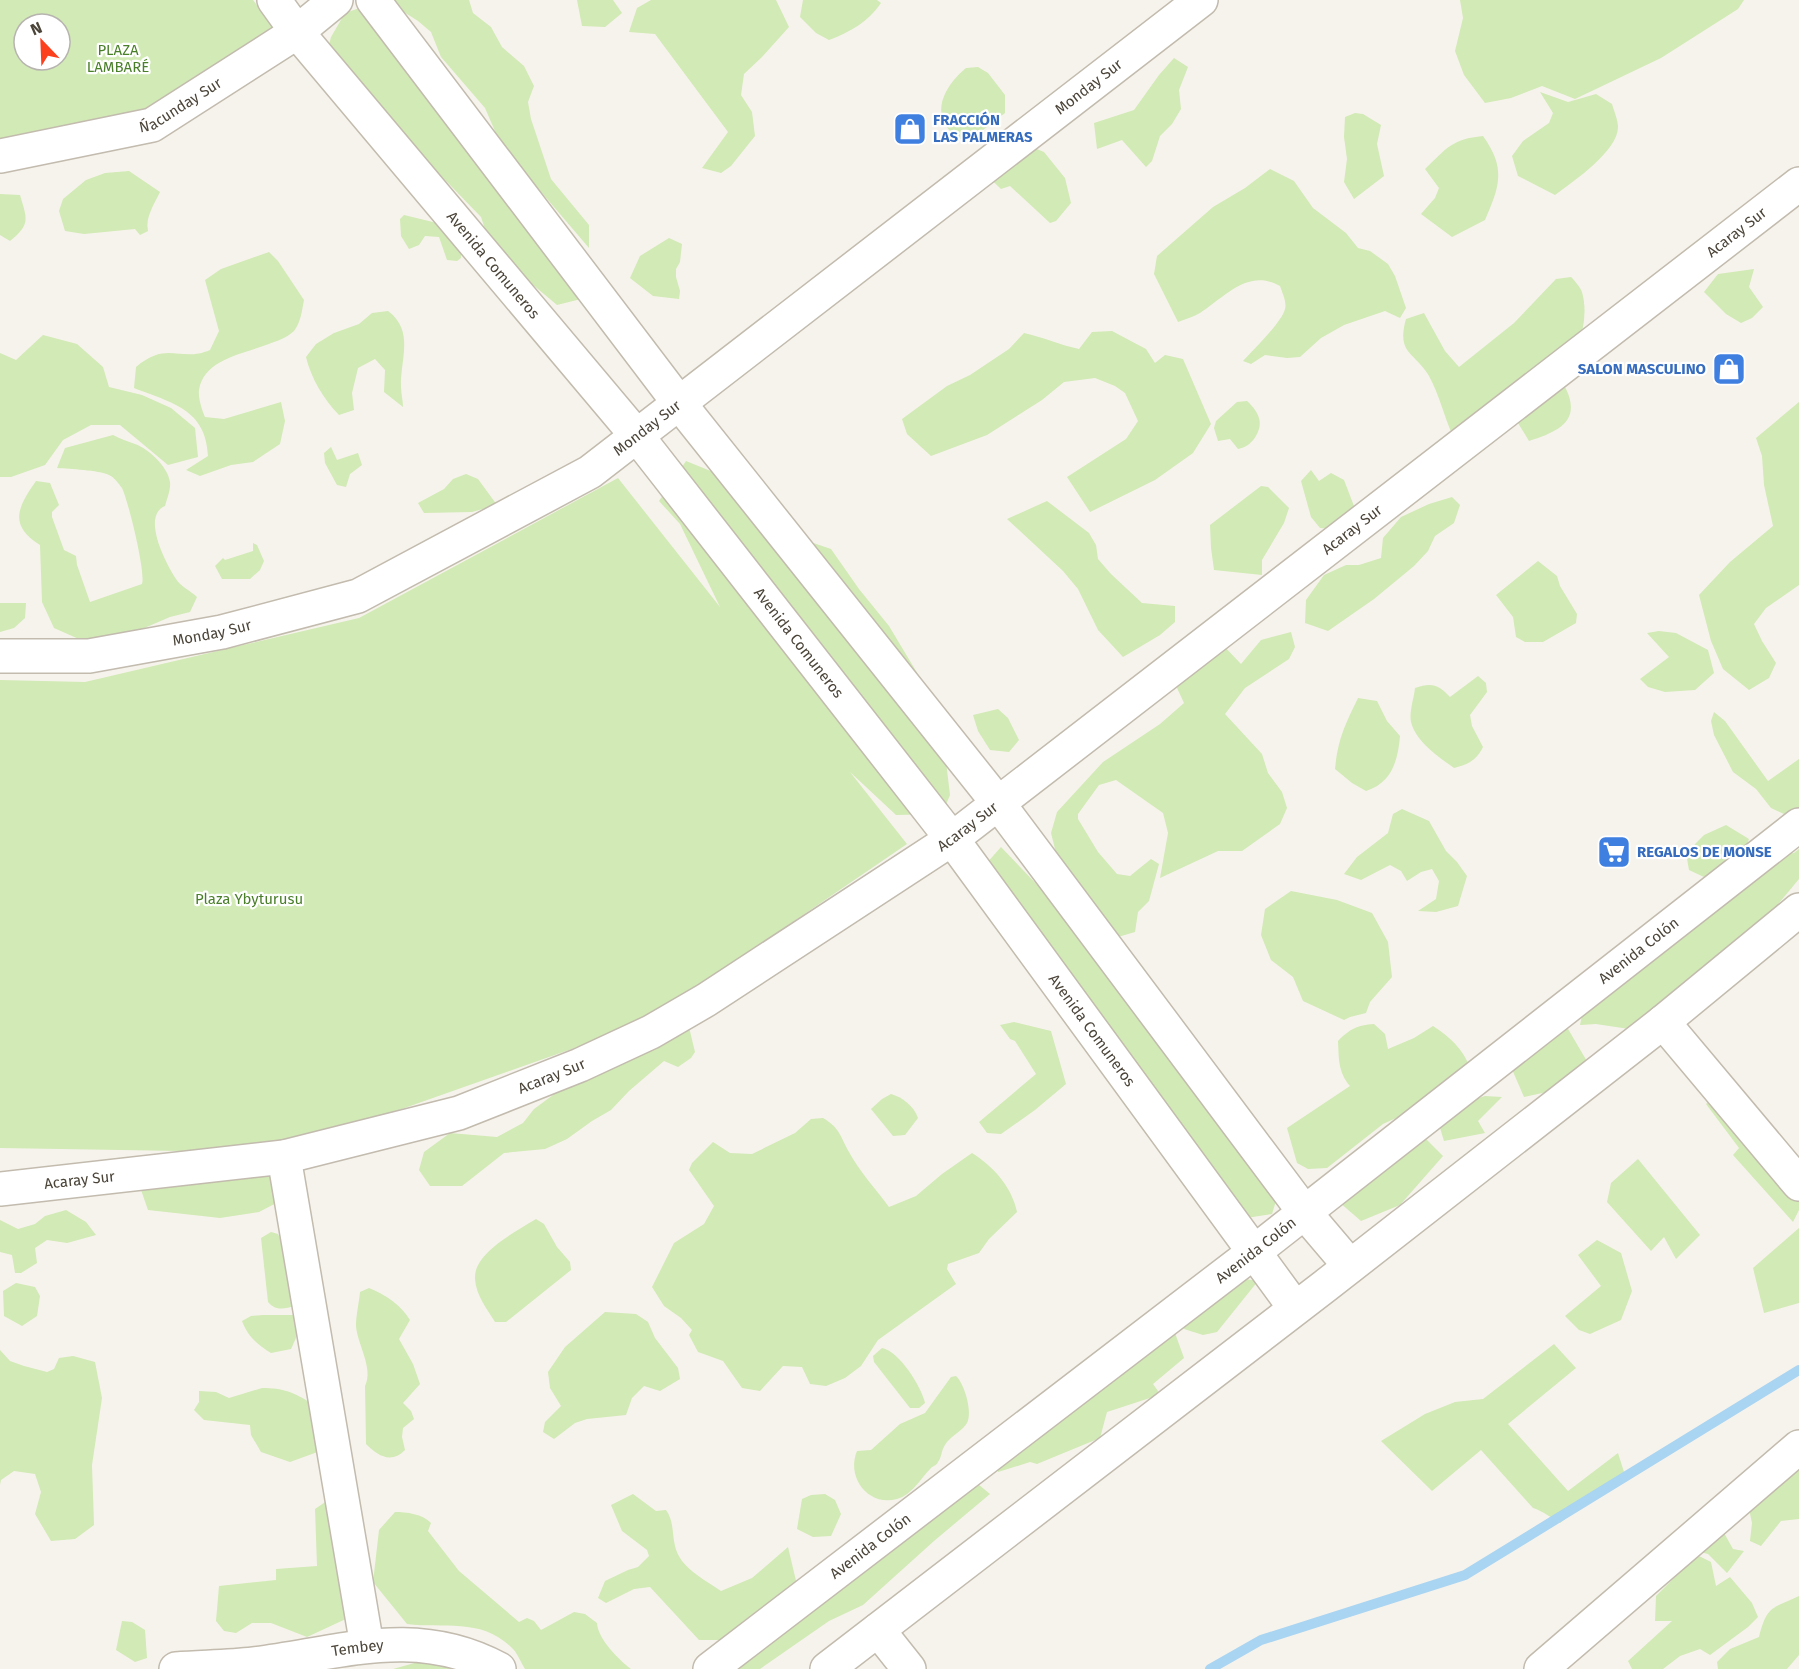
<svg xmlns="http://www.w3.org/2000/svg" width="1799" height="1669" font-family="'Fira Sans',sans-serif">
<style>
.green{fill:#d2eab5;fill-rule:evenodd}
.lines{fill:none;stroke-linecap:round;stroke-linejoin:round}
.stream{stroke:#a9d4f2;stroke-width:10}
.minor-casing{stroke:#c2bbae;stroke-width:36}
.minor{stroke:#fff;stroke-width:33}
.labels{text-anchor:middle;stroke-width:4.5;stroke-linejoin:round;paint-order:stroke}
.park-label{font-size:15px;fill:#4a7f2a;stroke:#fff}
.street-label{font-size:15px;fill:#4b4439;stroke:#fff}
.shop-label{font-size:15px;font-weight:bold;fill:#366cbe;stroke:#fff;text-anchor:start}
</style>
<rect width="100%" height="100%" fill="#f6f3ec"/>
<g class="green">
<path d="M 0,0 L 253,0 L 276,31 L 143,114 L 0,139 ZM 24,24 L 60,24 L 60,60 L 24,60 Z"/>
<polygon points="383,0 469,0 473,13 491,27 502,47 524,66 534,86 528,102 531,119 551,179 589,225 589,248 501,145 485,108 441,57 431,32 418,21 388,2 581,299 557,305 526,279 489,241 481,217 449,184 324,64 331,37 345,13"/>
<polygon points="577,0 613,0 622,13 605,27 582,26"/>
<polygon points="651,0 776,0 789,27 762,57 744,74 741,95 752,112 755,136 731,166 721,173 702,168 728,132 655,34 629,32 637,8"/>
<path d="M 803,0 L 877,0 L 881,3 C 868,22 850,32 829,40 L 816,33 L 800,17 Z"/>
<polygon points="1460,0 1744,0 1738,9 1661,58 1575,99 1542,86 1511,98 1485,103 1464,75 1455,51 1463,18"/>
<polygon points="1174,58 1188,67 1179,90 1181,109 1172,124 1160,136 1152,161 1146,167 1122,140 1097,149 1094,123 1134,110 1159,75"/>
<path d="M 978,67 L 988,73 L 1005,95 L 1005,113 L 966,143 C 961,139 955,136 950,131 C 930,109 948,83 966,68 Z"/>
<path d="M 1540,92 L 1568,102 L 1596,94 L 1612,104 C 1614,111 1618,120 1618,127 C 1618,151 1574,181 1555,195 L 1518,176 L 1512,156 L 1523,141 L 1549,123 L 1553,113 Z"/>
<polygon points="1355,113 1363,114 1381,125 1377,144 1384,176 1354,199 1344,182 1347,159 1344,137 1345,117"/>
<path d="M 1483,136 C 1506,168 1500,186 1485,220 L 1452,237 L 1421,214 L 1435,198 L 1439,188 L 1425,169 C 1447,148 1452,139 1483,136 Z"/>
<polygon points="1027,145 1044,152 1065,178 1071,203 1056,221 1050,223 1010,186 1001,189 981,170"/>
<path d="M 1270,169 L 1294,181 L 1313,208 L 1346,233 L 1358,248 L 1370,251 L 1388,264 L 1395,276 L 1406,308 L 1400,318 L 1385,311 L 1344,325 L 1321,338 L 1300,357 L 1287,358 L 1265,355 L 1251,364 L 1243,361 C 1253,350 1282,322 1285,309 C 1287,302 1282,292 1280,286 C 1248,268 1225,297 1200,313 C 1193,317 1185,319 1178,322 L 1154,274 L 1157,256 L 1213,207 L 1245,188 Z"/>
<path d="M 129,171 L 160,192 C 154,205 145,217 148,231 L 140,235 L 135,229 L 84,234 L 65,231 L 59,211 L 63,199 L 86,180 L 105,173 Z"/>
<path d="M 0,194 L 20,195 C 27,219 31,224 10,241 L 0,235 Z"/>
<polygon points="404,215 441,224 462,244 461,258 457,261 447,260 439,237 425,236 419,245 409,249 401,236 400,219"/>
<polygon points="669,238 682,244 680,262 676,269 676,277 680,291 679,299 653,296 630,278 640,256"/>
<path d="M 269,252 L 278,261 L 304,300 C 302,310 301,322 294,331 C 289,336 280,340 274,342 C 249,353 204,357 199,390 C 198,398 202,410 205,417 L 224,419 L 281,402 L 285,421 L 280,444 L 253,462 L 231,465 L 200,476 L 186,470 L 208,456 C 206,409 172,403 134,388 L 136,367 C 168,340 180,363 210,350 L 219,331 L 205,280 L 221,269 Z"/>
<polygon points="1754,269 1749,287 1763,307 1752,318 1741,323 1726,314 1704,292 1718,274"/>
<path d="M 1571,277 C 1575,281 1580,287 1582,292 C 1591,324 1574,356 1564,385 C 1583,420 1560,431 1529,441 L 1518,423 L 1527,390 L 1452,434 C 1444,416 1439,394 1429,376 C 1415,352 1396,354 1406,319 L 1424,313 L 1445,351 L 1459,367 L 1514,323 L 1556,279 Z"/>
<path d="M 388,311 C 415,331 400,360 401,387 C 401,394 403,400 403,407 L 384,392 L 385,370 L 375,359 L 358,368 L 352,393 L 354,410 L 339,415 C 324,400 311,378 306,357 L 316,344 L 334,333 L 359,324 L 372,313 Z"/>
<path d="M 1112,331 L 1146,349 L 1155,363 L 1165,355 L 1183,359 L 1211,424 L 1193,453 L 1186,458 L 1155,480 L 1090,512 L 1067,477 L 1126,439 L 1138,421 L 1125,393 L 1115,386 L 1095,378 L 1064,382 L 1042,400 L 987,435 L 931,456 L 907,434 L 902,419 L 947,386 L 970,375 L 1009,349 L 1024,333 C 1043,337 1060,345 1079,349 L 1092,332 Z"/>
<polygon points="43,335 77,344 103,367 109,387 142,395 171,408 195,428 198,457 168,465 120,425 91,425 63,440 45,465 11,477 0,477 0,353 16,360"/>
<path d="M 1247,401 C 1259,412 1265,424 1254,439 C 1249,445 1246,447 1238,449 L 1230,439 L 1218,441 L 1214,428 L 1216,421 L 1237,402 Z"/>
<polygon points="1799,402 1799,585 1766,608 1754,624 1762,641 1776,663 1769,678 1749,690 1723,669 1711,641 1699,595 1730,562 1773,526 1764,485 1762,456 1756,438"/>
<path d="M 113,435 C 121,439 127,441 135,444 C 149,449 168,467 170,482 C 171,489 167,499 165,506 C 141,516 166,564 176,579 C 180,586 191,591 197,597 L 190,612 L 170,617 L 142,629 L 81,640 L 54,628 L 42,602 L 40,545 C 8,525 18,507 36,481 L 50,483 L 59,505 L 52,512 L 52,517 L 64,550 L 76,556 L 77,565 L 90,602 L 142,584 C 146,573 128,500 122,488 C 119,484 114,477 109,475 C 98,470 70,469 57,468 L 65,448 Z"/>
<polygon points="331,447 337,460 358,453 362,465 350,474 346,487 337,485 325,463 324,453"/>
<polygon points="686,461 718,474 781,532 831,549 859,589 889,626 940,711 950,795 942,814 896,815 850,772 907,844 645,1023 280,1152 273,1159 284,1199 259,1212 220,1218 148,1210 140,1187 242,1152 0,1148 0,680 85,682 359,618 618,478 720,607 680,524 659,501"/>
<polygon points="1311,470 1319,481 1331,473 1344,480 1354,506 1331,529 1320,528 1311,517 1301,481"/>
<polygon points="466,474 478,479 497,505 472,512 424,513 418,503 444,489 453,479"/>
<polygon points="1261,486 1268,487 1289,508 1284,523 1262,560 1262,575 1214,570 1211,548 1210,525"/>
<polygon points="1452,497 1460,505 1454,523 1435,536 1428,551 1414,566 1374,599 1328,631 1305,623 1306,600 1324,575 1346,565 1359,565 1381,558 1383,538 1401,517 1429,504"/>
<polygon points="1047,501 1089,533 1096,545 1098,559 1111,574 1142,603 1175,606 1175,622 1160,635 1123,657 1098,630 1078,589 1063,571 1007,519"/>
<polygon points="253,543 257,545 264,561 260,570 250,579 222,579 215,566 223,558 225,560 253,551"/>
<polygon points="1538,561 1557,576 1560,586 1577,614 1576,623 1543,642 1525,642 1516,637 1513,617 1496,595"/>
<polygon points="0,603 26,603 25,618 14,628 0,632"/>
<polygon points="1659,631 1676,633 1708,650 1714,673 1695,690 1665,692 1648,687 1640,679 1669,657 1647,633"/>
<polygon points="1291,632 1295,647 1289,659 1245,688 1225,714 1262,754 1268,773 1282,792 1287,808 1280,824 1242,851 1218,851 1160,878 1168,833 1163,813 1116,780 1099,785 1078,814 1078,819 1098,852 1117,874 1130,876 1151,859 1159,864 1149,901 1138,912 1135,932 1118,937 1068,872 1056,853 1051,833 1057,812 1103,762 1160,724 1184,703 1164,660 1176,644 1191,634 1221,643 1241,664 1261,640"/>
<path d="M 1478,676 L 1486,683 L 1487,692 L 1470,715 L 1472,726 L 1483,747 C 1477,760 1467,765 1454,768 C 1439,757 1416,742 1411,722 C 1409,712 1414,698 1415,688 C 1432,682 1439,685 1450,697 Z"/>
<path d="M 1358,698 L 1377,701 L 1387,721 L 1400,736 C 1398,760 1392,783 1366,791 L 1352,783 L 1335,769 C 1338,739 1345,725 1358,698 Z"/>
<polygon points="998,709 1008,718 1019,740 1009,752 990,750 978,731 973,715"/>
<polygon points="1714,712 1725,721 1768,781 1799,759 1799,807 1786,815 1771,808 1756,789 1733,772 1714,735 1711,721"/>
<polygon points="1402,809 1429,821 1446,851 1457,862 1467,876 1458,906 1436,912 1418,911 1436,899 1439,881 1432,869 1421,872 1407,881 1401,871 1390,865 1361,880 1344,874 1357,857 1388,833 1393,814"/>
<polygon points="1726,825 1749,839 1742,858 1794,853 1799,849 1799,879 1770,914 1629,1029 1596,1024 1580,1025 1590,977 1706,878 1689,870 1686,853 1704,835"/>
<polygon points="1001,847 1068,917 1276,1201 1272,1214 1214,1223 1167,1162 1156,1141 977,874"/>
<polygon points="1291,891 1337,900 1372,913 1388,942 1392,977 1370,1002 1366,1013 1350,1017 1344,1020 1303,1001 1293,977 1271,960 1261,935 1265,909"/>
<polygon points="1554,1005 1588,1063 1556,1090 1524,1097 1511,1067"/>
<polygon points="1014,1022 1051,1031 1066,1084 1035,1110 1001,1134 987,1133 979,1122 1036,1074 1015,1041 1010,1039 1000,1025"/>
<polygon points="688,1023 695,1052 691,1058 678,1067 664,1061 629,1091 611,1110 592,1121 567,1139 545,1149 504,1153 462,1186 430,1186 419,1170 424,1152 450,1133 497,1137 523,1123 534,1109 568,1084"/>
<path d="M 1374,1024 L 1385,1034 L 1388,1049 L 1414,1038 L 1433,1026 C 1449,1036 1464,1050 1470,1068 L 1409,1112 L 1383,1124 L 1327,1168 L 1308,1169 L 1297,1163 L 1287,1128 L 1350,1086 C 1338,1072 1339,1059 1338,1041 C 1350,1029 1357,1025 1374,1024 Z"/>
<path d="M 891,1094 C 902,1097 914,1106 918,1118 L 905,1135 L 893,1136 L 871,1109 L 882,1099 Z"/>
<polygon points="1717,1094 1799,1200 1799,1210 1793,1222 1733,1155 1739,1148 1706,1104"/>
<polygon points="1485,1096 1502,1097 1478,1121 1485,1133 1444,1141 1437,1118 1456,1105"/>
<path d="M 823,1118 C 840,1128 840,1136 849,1152 C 859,1171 876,1189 889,1207 L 916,1196 L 942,1174 L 972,1153 C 993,1166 1012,1187 1017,1212 L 989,1239 L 979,1253 L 948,1264 L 947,1269 L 956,1284 L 878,1340 L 861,1366 L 845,1378 L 826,1386 L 810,1384 L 802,1367 L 783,1366 L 760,1391 L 742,1388 L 723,1361 L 698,1352 L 689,1335 L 692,1330 L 681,1318 L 664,1306 L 652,1287 L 674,1243 L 704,1224 L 714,1206 L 689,1170 L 692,1163 L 713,1142 L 730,1153 L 752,1154 L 795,1133 L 811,1119 Z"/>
<polygon points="1414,1127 1443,1156 1400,1205 1361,1221 1339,1202 1371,1142 1383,1130"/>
<polygon points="1638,1159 1700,1235 1676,1259 1664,1237 1651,1251 1607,1202 1611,1183"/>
<polygon points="66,1210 86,1222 96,1235 67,1243 47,1240 35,1248 37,1263 21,1273 15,1273 12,1255 0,1252 0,1220 18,1229 35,1224 45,1216"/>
<path d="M 536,1219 L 544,1224 L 557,1247 L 570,1262 L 571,1270 L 506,1322 L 495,1322 C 487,1309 476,1295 475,1279 C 473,1253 517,1231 536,1219 Z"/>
<polygon points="1799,1228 1799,1303 1764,1313 1753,1268"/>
<path d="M 271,1232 L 278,1234 L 283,1245 L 296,1306 C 284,1308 277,1312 268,1302 L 261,1238 Z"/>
<polygon points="1597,1240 1621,1253 1632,1291 1621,1320 1590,1334 1579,1330 1565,1316 1601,1286 1578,1255"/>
<polygon points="1233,1277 1258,1281 1217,1332 1203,1335 1184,1329 1187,1316"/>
<polygon points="16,1283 35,1287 40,1296 37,1316 22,1326 4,1316 3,1291"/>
<path d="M 369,1288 C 386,1295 400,1304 410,1320 L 399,1339 L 413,1364 L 420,1384 L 403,1403 L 411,1411 L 414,1419 L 403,1428 L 402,1437 L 405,1450 C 391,1464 378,1456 366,1444 L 365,1386 C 374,1369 357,1343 356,1326 C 356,1315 359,1303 360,1292 Z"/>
<polygon points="605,1312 636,1314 648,1322 655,1338 678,1368 680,1379 660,1391 644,1386 632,1398 626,1415 587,1419 575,1423 554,1439 543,1432 545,1422 561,1406 550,1388 548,1372 565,1347"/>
<path d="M 263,1315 L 293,1315 L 300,1329 L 291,1349 L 271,1353 C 257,1344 248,1337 242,1321 L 251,1316 Z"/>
<polygon points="1175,1333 1184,1358 1153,1384 1158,1391 1156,1396 1107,1412 1100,1438 1037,1464 1030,1462 998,1472 997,1461 1137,1353"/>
<path d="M 1554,1344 L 1576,1368 L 1508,1424 L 1568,1491 L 1618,1453 L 1624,1472 L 1560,1523 C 1551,1518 1543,1511 1533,1508 L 1481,1450 L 1432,1491 L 1381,1441 L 1425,1414 L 1455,1402 L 1483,1399 Z"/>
<path d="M 882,1348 C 899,1351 921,1386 925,1403 L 919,1408 L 910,1408 L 874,1362 L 873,1356 Z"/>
<polygon points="0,1350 10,1361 24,1366 47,1372 54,1369 59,1358 73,1356 95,1362 102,1398 92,1465 94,1525 75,1539 51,1541 35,1514 41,1492 35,1474 14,1471 1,1480 0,1485"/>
<path d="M 956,1376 C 964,1383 973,1412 967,1423 C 963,1430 953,1435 947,1442 C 940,1451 943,1455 938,1462 C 937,1465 933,1466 931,1468 C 921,1478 912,1495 897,1499 C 868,1507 846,1477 857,1451 L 871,1450 L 900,1424 L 925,1413 L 951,1377 Z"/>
<path d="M 262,1388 C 283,1388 294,1392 312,1404 L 323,1450 L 290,1462 L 261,1452 L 251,1435 L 250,1425 L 204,1420 L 194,1410 L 199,1402 L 199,1391 L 216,1392 L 229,1398 Z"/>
<polygon points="1799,1471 1799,1519 1781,1521 1761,1546 1750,1541 1752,1523 1749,1509 1789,1472"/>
<polygon points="972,1479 990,1494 934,1541 863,1605 829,1621 760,1669 731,1669"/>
<path d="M 633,1494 L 656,1511 L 666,1510 C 674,1521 672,1534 675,1546 C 680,1568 704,1579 721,1591 L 752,1578 L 788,1547 L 797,1585 L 724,1640 L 699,1640 L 650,1587 L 634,1589 L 606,1603 L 598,1598 L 605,1581 L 628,1570 L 638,1567 L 649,1556 L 647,1550 L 622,1531 L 611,1505 Z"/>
<polygon points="825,1494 835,1500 841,1514 831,1536 813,1537 797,1529 802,1499 811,1495"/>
<polygon points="331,1498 348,1618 307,1637 271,1623 252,1623 236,1633 224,1631 216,1621 219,1586 276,1580 276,1569 317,1566 315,1509"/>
<path d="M 395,1512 C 406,1512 423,1514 431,1523 L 428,1531 L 459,1571 L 519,1622 L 527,1618 L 534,1621 L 541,1630 L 574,1612 L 585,1614 L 597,1623 C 598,1639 618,1659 631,1669 L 525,1669 C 521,1663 518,1654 513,1649 C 482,1617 445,1629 407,1624 L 373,1582 L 379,1530 Z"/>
<polygon points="1719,1524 1733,1549 1744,1551 1727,1573 1708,1554 1683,1548"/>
<polygon points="1697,1555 1711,1562 1716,1586 1730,1577 1752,1603 1758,1617 1748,1627 1710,1655 1700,1649 1680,1656 1663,1669 1632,1669 1628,1661 1672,1621 1655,1621 1656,1596"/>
<path d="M 1799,1596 L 1799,1655 L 1787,1669 L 1718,1669 L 1717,1662 L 1730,1649 L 1759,1637 C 1767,1606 1771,1609 1799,1596 Z"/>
<polygon points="122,1621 132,1622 145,1630 147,1658 135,1662 116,1650"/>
<polygon points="418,1662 477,1665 485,1669 393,1669"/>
</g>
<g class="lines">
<polyline class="stream" points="1210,1669 1261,1640 1465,1575 1799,1370"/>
<defs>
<g id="minor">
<path id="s1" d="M 274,0 L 297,32 L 637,436 L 952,839 L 1295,1308"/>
<polyline points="373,0 679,403 998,803 1305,1213 1350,1266"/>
<path id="s2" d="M 0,156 L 152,125 L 297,32 L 336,0"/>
<path id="s3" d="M 0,656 L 89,656 L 222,632 L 358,596 L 590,472 L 1201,0"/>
<polyline points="1663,1022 1799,1184"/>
<polyline points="284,1157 367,1646"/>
<path id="s4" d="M 0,1189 L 284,1157 L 459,1113 L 580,1065 L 651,1032 L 706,1000 L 952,839 L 1799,184"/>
<polyline points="878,1630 909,1669"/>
<path id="s5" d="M 176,1669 C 202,1667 228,1667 254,1664 C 341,1653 416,1624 499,1669"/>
<path id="s6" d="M 710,1669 L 1254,1252 L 1799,825"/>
<polyline points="827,1669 1325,1286 1663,1022 1799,910"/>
<polyline points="1541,1669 1799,1447"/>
</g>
</defs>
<use href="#minor" class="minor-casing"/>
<use href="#minor" class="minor"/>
</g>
<defs>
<symbol id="shop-square" viewBox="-11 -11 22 22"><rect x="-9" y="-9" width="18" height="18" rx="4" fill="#3f7fe0" stroke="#fff"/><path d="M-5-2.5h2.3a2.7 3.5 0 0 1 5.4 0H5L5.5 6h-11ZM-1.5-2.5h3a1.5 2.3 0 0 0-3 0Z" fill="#fff"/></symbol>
<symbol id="supermarket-square" viewBox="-11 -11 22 22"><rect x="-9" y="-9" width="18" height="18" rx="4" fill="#3f7fe0" stroke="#fff"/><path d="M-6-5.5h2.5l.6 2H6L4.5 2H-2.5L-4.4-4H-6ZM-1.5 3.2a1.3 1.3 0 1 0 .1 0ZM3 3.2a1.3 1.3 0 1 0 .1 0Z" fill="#fff"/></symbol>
</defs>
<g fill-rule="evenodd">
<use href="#shop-square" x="891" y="110" width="38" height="38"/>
<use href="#shop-square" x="1710" y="350" width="38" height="38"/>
<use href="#supermarket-square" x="1595" y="833" width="38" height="38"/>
</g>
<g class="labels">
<g class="park-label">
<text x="118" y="55">PLAZA<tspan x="118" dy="17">LAMBARÉ</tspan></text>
<text x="249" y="904">Plaza Ybyturusu</text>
</g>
<g class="street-label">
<text dy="5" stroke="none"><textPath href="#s3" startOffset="1258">Monday Sur</textPath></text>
<text dy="5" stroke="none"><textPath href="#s2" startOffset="189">Ńacunday Sur</textPath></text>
<text dy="5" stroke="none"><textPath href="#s4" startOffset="2024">Acaray Sur</textPath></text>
<text dy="5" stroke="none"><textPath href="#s1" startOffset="344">Avenida Comuneros</textPath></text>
<text dy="5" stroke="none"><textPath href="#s3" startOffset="700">Monday Sur</textPath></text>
<text dy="5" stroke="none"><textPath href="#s4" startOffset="1538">Acaray Sur</textPath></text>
<text dy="5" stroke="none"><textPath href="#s3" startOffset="214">Monday Sur</textPath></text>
<text dy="5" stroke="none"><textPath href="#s1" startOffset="830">Avenida Comuneros</textPath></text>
<text dy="5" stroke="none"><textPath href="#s4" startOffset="1052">Acaray Sur</textPath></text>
<text dy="5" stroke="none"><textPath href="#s6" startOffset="1174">Avenida Colón</textPath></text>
<text dy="5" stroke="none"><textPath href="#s1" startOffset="1316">Avenida Comuneros</textPath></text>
<text dy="5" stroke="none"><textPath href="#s4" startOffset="566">Acaray Sur</textPath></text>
<text dy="5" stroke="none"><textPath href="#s4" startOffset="80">Acaray Sur</textPath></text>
<text dy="5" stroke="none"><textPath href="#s6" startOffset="688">Avenida Colón</textPath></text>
<text dy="5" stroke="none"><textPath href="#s6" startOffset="202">Avenida Colón</textPath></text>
<text dy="5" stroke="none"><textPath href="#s5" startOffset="183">Tembey</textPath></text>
</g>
<g class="shop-label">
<text x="933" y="125">FRACCIÓN<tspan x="933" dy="17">LAS PALMERAS</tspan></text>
<text x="1706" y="374" text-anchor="end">SALON MASCULINO</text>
<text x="1637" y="857">REGALOS DE MONSE</text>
</g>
</g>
<g transform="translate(42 42) rotate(337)"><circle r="28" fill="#ffffff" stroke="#b7b4b0" stroke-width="1.5"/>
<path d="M0-4.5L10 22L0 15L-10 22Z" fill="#fc3f1d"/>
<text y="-9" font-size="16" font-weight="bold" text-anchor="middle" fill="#4b4439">N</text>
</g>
</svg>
